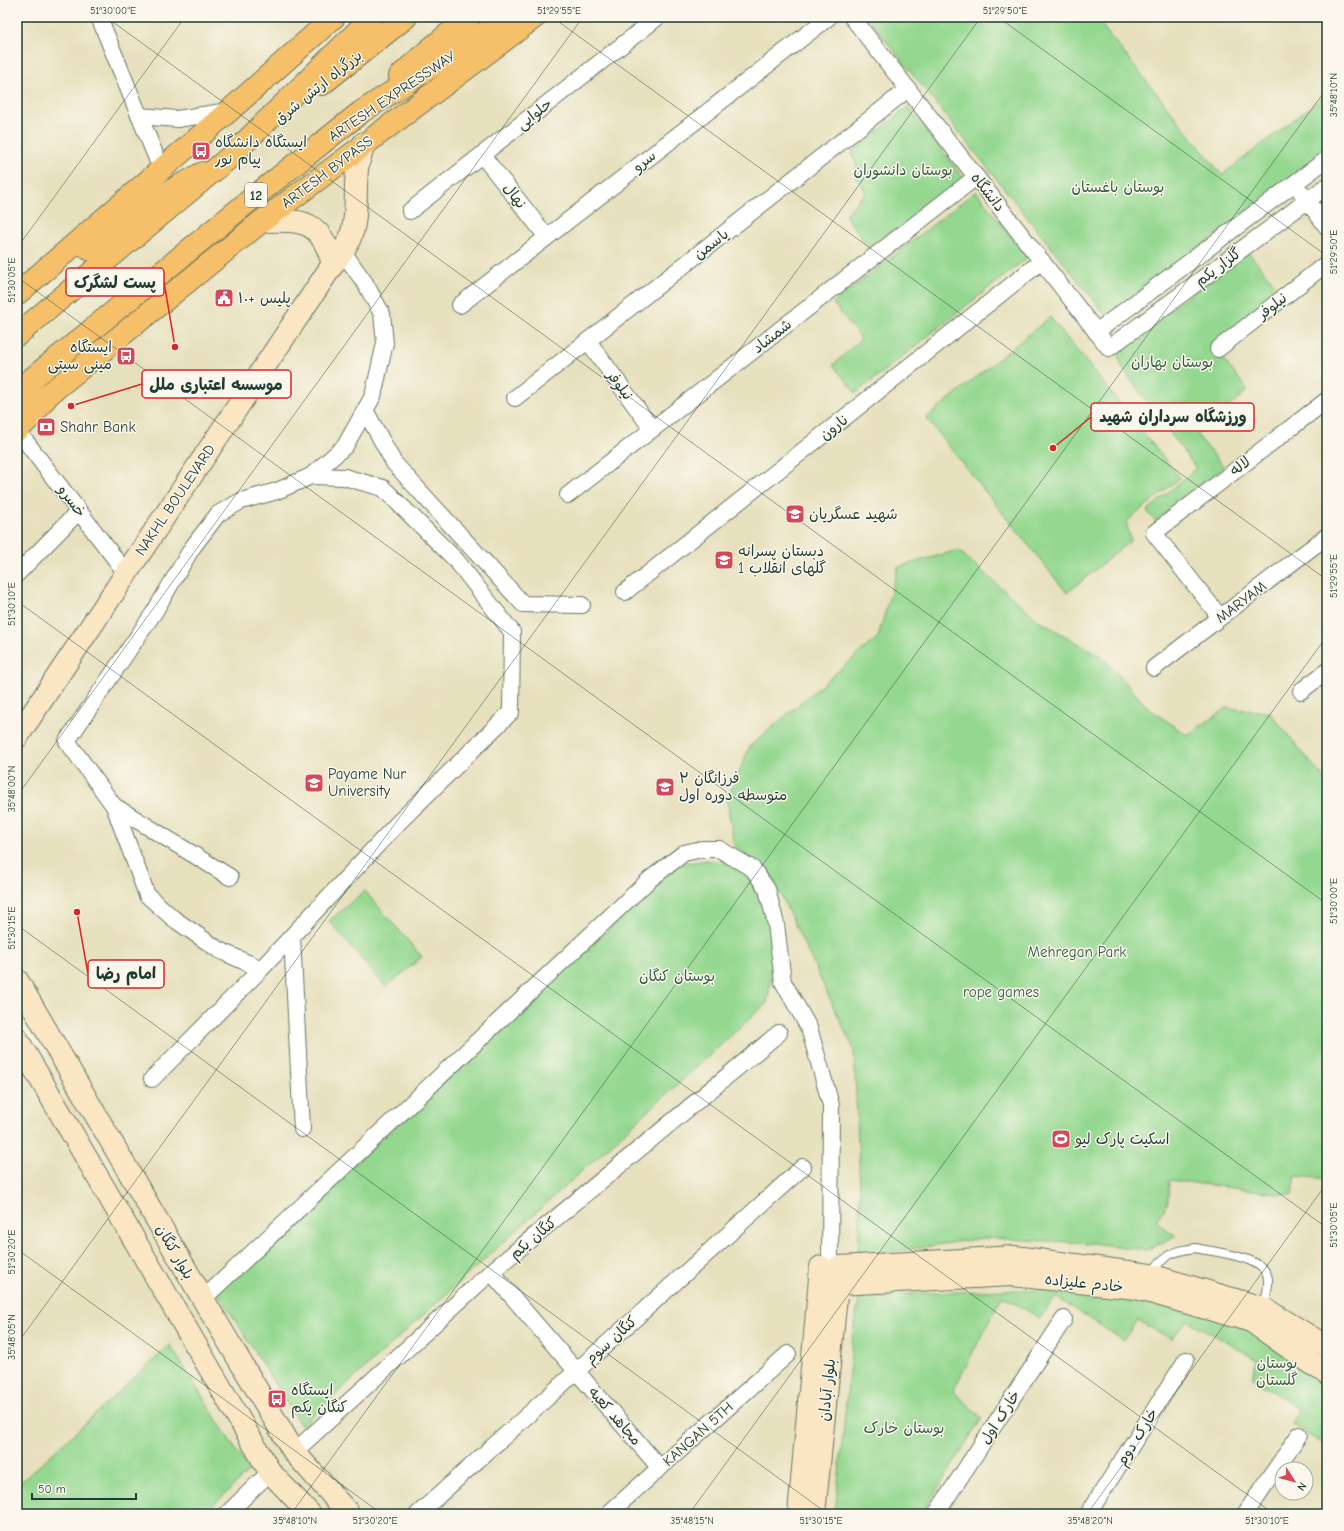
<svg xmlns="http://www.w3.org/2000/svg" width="1344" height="1531" font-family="'Comic Neue','Playpen Sans Arabic',sans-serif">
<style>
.green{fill:#94d890;stroke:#5a8a62}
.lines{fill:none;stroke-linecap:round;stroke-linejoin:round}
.service-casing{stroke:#657664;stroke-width:10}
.minor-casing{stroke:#657664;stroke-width:18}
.secondary-casing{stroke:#657664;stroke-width:24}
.primary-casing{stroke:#657664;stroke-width:24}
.trunk-casing{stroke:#657664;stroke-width:24}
.service{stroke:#fff;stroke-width:8}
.minor{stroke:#fff;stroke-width:16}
.secondary{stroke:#fbe6c4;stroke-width:22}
.primary{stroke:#f6c06b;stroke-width:22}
.trunk{stroke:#f6c06b;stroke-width:22}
.ticks{fill:none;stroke:#1f3d34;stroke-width:1;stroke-opacity:0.45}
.labels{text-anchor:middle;stroke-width:3;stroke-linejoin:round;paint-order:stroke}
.shield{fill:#fbf7ec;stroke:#61756b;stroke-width:1}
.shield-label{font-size:14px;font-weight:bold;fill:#1f3d34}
.street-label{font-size:15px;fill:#1f3d34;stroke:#fbf7ec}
.poi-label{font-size:15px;fill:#1f3d34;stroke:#fbf7ec;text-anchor:start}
.park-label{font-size:15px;fill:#365c46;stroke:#fbf7ec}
.leader{fill:none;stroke:#d62828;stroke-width:1.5}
.callout-dot{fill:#d62828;stroke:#fbf7ec;stroke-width:1.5}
.callout{fill:#fbf7ec;stroke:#d62828;stroke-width:1.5}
.callout-label{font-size:16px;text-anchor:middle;font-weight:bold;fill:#1f3d34}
.neatline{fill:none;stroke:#1f3d34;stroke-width:1.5}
.ticks-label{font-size:10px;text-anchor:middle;fill:#1f3d34}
</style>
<rect width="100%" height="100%" fill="#fbf7ec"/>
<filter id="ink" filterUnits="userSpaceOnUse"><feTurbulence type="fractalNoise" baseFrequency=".025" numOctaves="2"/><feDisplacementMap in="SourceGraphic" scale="8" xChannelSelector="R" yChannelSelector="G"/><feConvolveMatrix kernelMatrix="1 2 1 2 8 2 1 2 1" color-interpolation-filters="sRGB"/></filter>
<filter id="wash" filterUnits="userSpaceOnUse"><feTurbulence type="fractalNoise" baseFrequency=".012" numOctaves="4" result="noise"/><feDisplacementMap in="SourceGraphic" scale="16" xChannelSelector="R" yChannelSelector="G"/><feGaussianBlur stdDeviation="0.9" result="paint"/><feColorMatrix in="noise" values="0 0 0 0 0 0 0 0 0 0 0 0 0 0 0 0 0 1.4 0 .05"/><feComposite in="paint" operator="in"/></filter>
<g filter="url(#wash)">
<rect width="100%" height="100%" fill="#e7e0bd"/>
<g class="green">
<polygon points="867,17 1095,17 1222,175 1327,94 1327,152 1107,317"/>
<polygon points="908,107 965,180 871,251 845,215 866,192 856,176 857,167 852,152"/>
<polygon points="976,191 1027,258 856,393 833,365 861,339 833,303"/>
<polygon points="1248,252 1278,288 1212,346 1248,390 1197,435 1224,467 1155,521 1147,511 1196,468 1122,368 1117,349"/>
<polygon points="1050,317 1180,478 1126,522 1131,540 1067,593 926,418"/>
<polygon points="958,550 1038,620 1103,658 1149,709 1187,735 1227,708 1269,712 1327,782 1327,1179 1296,1176 1292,1195 1169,1180 1168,1202 1156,1221 1176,1236 1146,1250 1092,1243 983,1238 858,1257 860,1189 854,1050 772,876 734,846 727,800 750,746 878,637 898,567"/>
<path d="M 706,860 C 715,862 727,862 736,867 C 779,888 775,963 767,1003 L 301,1426 L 217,1291 L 680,864 Z"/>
<polygon points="365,891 422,957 386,987 329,921"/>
<polygon points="1089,1289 1159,1302 1247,1324 1276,1344 1327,1389 1327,1447 1292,1424 1300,1410 1252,1378 1258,1360 1187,1320 1171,1339 1138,1320 1123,1340 1056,1297 1040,1318 1002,1296 953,1391 982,1418 922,1514 835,1514 853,1333 860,1296 1005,1290"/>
<polygon points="170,1345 249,1471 204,1514 17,1514 17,1486"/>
</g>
</g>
<g filter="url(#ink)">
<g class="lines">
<defs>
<path id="service" d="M 1151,1274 C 1163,1255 1173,1251 1195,1248 C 1214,1252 1266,1256 1268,1279 C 1269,1288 1265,1299 1264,1307"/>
<g id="minor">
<polyline points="99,17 161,169"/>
<polyline points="852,17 1109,348 1327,186"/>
<polyline points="139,116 177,119 229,111"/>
<polyline points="482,155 547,237"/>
<polyline points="1301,192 1327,227"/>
<polyline points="410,211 658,17"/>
<polyline points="460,305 829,17"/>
<polyline points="1096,332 1327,159"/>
<polyline points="588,341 652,429"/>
<polyline points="1218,349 1327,263"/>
<polyline points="515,398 908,89"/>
<polyline points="365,410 394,463 523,604 582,605"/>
<polyline points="17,430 126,573"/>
<polyline points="568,495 976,177"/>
<polyline points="17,574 79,511"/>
<polyline points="625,592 1042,261"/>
<polyline points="1220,617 1154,533 1327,400"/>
<polyline points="1154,668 1327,536"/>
<polyline points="1301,691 1327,671"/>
<polyline points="114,806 230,877"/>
<polyline points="292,937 302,1129"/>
<polyline points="261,969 219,950 174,919 147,895 114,806 67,741 155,611 192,548 218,514 241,501 277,491 311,476 345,446 373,396 385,343 382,314 365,283 343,252"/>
<polyline points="152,1079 261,969 398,823 511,712 512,632 456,560 383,488 344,477 311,476"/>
<polyline points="491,1272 660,1468"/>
<polyline points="203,1299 649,880 684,853 702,849 719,849 753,869 767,889 776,924 783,982 809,1028 831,1105 830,1267"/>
<polyline points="294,1452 491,1272 779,1033"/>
<polyline points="227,1514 270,1472"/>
<polyline points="418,1514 803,1167"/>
<polyline points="608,1514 788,1354"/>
<polyline points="936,1514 1064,1319"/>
<polyline points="1088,1514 1186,1360"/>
<polyline points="1245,1514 1299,1435"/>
</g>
<g id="secondary">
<path d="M 262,221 C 303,220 320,219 333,264"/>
<path d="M 17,737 L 333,264 C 363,230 353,210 357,170 C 358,161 362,152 364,143"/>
<polyline points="17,980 203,1299 294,1452 349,1514"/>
<polyline points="17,1039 270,1472 310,1514"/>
<polyline points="821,1283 838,1284 1012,1275 1136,1288 1251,1321 1327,1374"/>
<polyline points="799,1514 821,1267"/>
<polyline points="814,1514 839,1267 1015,1257 1150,1275 1263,1308 1327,1347"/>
</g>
<g id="primary">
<polyline points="89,249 152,201 203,173"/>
<polyline points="17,294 229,111 334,17"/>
<polyline points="17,430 30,418 49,394 262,221 535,17"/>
</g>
<g id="trunk">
<polyline points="400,76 423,55 469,17"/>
<polyline points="322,84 406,17"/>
<polyline points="17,335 230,157 372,17"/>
<polyline points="17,391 254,197 361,112 509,17"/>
<polyline points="17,411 49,394"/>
</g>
</defs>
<use href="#service" class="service-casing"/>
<use href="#minor" class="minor-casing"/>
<use href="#secondary" class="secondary-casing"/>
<use href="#primary" class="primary-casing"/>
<use href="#trunk" class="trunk-casing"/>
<use href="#service" class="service"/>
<use href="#minor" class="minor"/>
<use href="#secondary" class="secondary"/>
<use href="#primary" class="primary"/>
<use href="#trunk" class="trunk"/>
</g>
</g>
<path class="ticks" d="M 106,17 L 1327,904M 552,17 L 1327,580M 998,17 L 1327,256M 17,248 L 185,17M 17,277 L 1327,1228M 17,601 L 1274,1514M 17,796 L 583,17M 17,925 L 828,1514M 17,1249 L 382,1514M 17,1344 L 981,17M 291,1514 L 1327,88M 689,1514 L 1327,636M 1087,1514 L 1327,1183"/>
<defs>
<symbol id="bus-square" viewBox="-11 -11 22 22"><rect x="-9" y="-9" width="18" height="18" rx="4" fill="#d1495b" stroke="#fbf7ec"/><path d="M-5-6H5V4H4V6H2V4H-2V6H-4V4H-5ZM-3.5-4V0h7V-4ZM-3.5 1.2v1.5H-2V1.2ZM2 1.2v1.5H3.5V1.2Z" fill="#fff"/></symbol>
<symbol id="civic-square" viewBox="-11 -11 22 22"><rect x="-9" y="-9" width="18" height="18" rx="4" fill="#d1495b" stroke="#fbf7ec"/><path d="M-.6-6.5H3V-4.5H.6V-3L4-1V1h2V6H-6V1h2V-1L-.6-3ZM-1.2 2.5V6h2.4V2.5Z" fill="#fff"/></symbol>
<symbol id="bank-square" viewBox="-11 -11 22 22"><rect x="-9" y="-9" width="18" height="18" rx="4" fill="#d1495b" stroke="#fbf7ec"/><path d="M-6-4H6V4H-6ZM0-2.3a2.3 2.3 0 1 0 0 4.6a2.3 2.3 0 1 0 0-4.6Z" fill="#fff"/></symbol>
<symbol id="school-square" viewBox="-11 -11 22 22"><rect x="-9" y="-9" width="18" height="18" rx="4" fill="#d1495b" stroke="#fbf7ec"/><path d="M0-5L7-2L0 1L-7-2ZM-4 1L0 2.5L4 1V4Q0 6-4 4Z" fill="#fff"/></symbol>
<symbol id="university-square" viewBox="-11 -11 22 22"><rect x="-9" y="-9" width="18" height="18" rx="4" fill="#d1495b" stroke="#fbf7ec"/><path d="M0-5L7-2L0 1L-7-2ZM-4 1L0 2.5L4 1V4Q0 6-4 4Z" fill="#fff"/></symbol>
<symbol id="stadium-square" viewBox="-11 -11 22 22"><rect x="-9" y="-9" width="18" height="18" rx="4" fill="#d1495b" stroke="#fbf7ec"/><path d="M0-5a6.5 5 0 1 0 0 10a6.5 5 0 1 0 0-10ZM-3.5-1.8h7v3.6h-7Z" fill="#fff"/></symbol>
</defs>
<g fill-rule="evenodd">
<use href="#bus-square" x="190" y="140" width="22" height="22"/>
<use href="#civic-square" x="213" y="287" width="22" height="22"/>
<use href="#bus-square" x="115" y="345" width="22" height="22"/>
<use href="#bank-square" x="35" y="416" width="22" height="22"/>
<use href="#school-square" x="784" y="503" width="22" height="22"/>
<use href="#school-square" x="713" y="549" width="22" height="22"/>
<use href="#university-square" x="303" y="772" width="22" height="22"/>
<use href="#school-square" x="654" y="776" width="22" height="22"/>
<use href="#stadium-square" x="1050" y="1128" width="22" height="22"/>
<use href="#bus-square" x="266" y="1388" width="22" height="22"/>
</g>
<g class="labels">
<rect class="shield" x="245" y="183" width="22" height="24" rx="3"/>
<g class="shield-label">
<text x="256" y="200">12</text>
</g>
<g class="street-label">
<text transform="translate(318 87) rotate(-39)" y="5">بزرگراه ارتش شرق</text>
<text transform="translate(392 96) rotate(-34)" y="5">ARTESH EXPRESSWAY</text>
<text transform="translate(534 114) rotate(-38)" y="5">حلوایی</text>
<text transform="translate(644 161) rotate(-38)" y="5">سرو</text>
<text transform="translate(327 172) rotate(-37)" y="5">ARTESH BYPASS</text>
<text transform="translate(988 192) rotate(52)" y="5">دانشگاه</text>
<text transform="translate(515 196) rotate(52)" y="5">نهال</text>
<text transform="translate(711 244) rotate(-38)" y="5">یاسمن</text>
<text transform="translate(1218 267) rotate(-37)" y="5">گلزار یکم</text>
<text transform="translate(1272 306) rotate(-38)" y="5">نیلوفر</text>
<text transform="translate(772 336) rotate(-38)" y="5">شمشاد</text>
<text transform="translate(620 385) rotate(53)" y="5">نیلوفر</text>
<text transform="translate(834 427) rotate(-38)" y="5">نارون</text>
<text transform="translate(1240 466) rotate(-37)" y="5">لاله</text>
<text transform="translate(175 500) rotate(-56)" y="5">NAKHL BOULEVARD</text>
<text transform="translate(72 501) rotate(53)" y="5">خسرو</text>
<text transform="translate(1241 602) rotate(-37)" y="5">MARYAM</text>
<text transform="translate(533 1238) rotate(-40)" y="5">کنگان یکم</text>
<text transform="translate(175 1252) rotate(60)" y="5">بلوار کنگان</text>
<text transform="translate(1084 1283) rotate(6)" y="5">خادم علیزاده</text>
<text transform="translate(611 1340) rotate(-42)" y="5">کنگان سوم</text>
<text transform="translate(827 1390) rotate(-84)" y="5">بلوار آبادان</text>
<text transform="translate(615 1416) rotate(49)" y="5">مجاهد کعبه</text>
<text transform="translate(1000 1417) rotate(-57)" y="5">خارک اول</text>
<text transform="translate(698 1434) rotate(-42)" y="5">KANGAN 5TH</text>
<text transform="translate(1137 1437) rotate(-58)" y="5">خارک دوم</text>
</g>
<g class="poi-label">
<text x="215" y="147">ایستگاه دانشگاه<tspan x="215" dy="17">پیام نور</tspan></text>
<text x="238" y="303">پلیس +۱۰</text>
<text x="112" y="352" text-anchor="end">ایستگاه<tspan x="112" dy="17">مینی سیتی</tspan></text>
<text x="60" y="432">Shahr Bank</text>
<text x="809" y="519">شهید عسگریان</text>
<text x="738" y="556">دبستان پسرانه<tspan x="738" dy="17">گلهای انقلاب 1</tspan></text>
<text x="328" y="779">Payame Nur<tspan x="328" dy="17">University</tspan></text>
<text x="679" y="783">فرزانگان ۲<tspan x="679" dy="17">متوسطه دوره اول</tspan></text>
<text x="1075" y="1144">اسکیت پارک لیو</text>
<text x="291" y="1395">ایستگاه<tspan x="291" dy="17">کنگان یکم</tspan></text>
</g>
<g class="park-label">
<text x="903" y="175">بوستان دانشوران</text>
<text x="1118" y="192">بوستان باغستان</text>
<text x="1172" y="367">بوستان بهاران</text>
<text x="1077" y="957">Mehregan Park</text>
<text x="677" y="981">بوستان کنگان</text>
<text x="1001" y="997">rope games</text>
<text x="1277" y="1368">بوستان<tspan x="1277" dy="17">گلستان</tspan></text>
<text x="904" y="1433">بوستان خارک</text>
</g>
</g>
<path class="leader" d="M175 347L164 282M71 406L142 384M1053 448L1091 417M77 912L88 974"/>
<g class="callout-dot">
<circle cx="175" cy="347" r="4"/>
<circle cx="71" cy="406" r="4"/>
<circle cx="1053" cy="448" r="4"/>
<circle cx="77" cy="912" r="4"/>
</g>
<g class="callout">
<rect x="66" y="268" width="98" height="28" rx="4"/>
<rect x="142" y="370" width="149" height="28" rx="4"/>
<rect x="1091" y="403" width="163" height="28" rx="4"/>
<rect x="88" y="960" width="76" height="28" rx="4"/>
</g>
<g class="callout-label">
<text x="115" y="288">پست لشگرک</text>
<text x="216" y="390">موسسه اعتباری ملل</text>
<text x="1173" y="422">ورزشگاه سرداران شهید</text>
<text x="126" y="979">امام رضا</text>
</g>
<rect width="1344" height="1531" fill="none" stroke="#fbf7ec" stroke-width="44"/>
<g transform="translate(1294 1481) rotate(126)"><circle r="19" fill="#fbf7ec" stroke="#a3ada2"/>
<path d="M0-3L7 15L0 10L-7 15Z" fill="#d1495b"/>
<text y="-6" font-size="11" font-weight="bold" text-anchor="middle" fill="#1f3d34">N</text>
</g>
<path d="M32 1493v6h104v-6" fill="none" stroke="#1f3d34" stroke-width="2"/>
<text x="38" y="1493" font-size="12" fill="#1f3d34" stroke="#fbf7ec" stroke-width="3" paint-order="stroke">50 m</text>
<rect x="22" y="22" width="1300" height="1487" class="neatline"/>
<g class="ticks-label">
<text x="113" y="14">51°30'00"E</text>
<text x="559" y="14">51°29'55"E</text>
<text x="1005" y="14">51°29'50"E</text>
<text transform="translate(1333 95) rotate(-90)" y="4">35°48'10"N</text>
<text transform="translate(1333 252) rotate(-90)" y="4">51°29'50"E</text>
<text transform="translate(11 280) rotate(-90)" y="4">51°30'05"E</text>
<text transform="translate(1333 576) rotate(-90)" y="4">51°29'55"E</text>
<text transform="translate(11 604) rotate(-90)" y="4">51°30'10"E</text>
<text transform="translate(11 789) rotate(-90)" y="4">35°48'00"N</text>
<text transform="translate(1333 901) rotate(-90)" y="4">51°30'00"E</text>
<text transform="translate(11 928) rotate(-90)" y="4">51°30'15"E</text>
<text transform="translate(1333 1225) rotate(-90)" y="4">51°30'05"E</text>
<text transform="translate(11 1252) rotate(-90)" y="4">51°30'20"E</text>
<text transform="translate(11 1337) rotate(-90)" y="4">35°48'05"N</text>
<text x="295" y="1524">35°48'10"N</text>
<text x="375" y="1524">51°30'20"E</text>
<text x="692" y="1524">35°48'15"N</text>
<text x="821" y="1524">51°30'15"E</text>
<text x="1090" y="1524">35°48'20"N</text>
<text x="1267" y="1524">51°30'10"E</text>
</g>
</svg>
